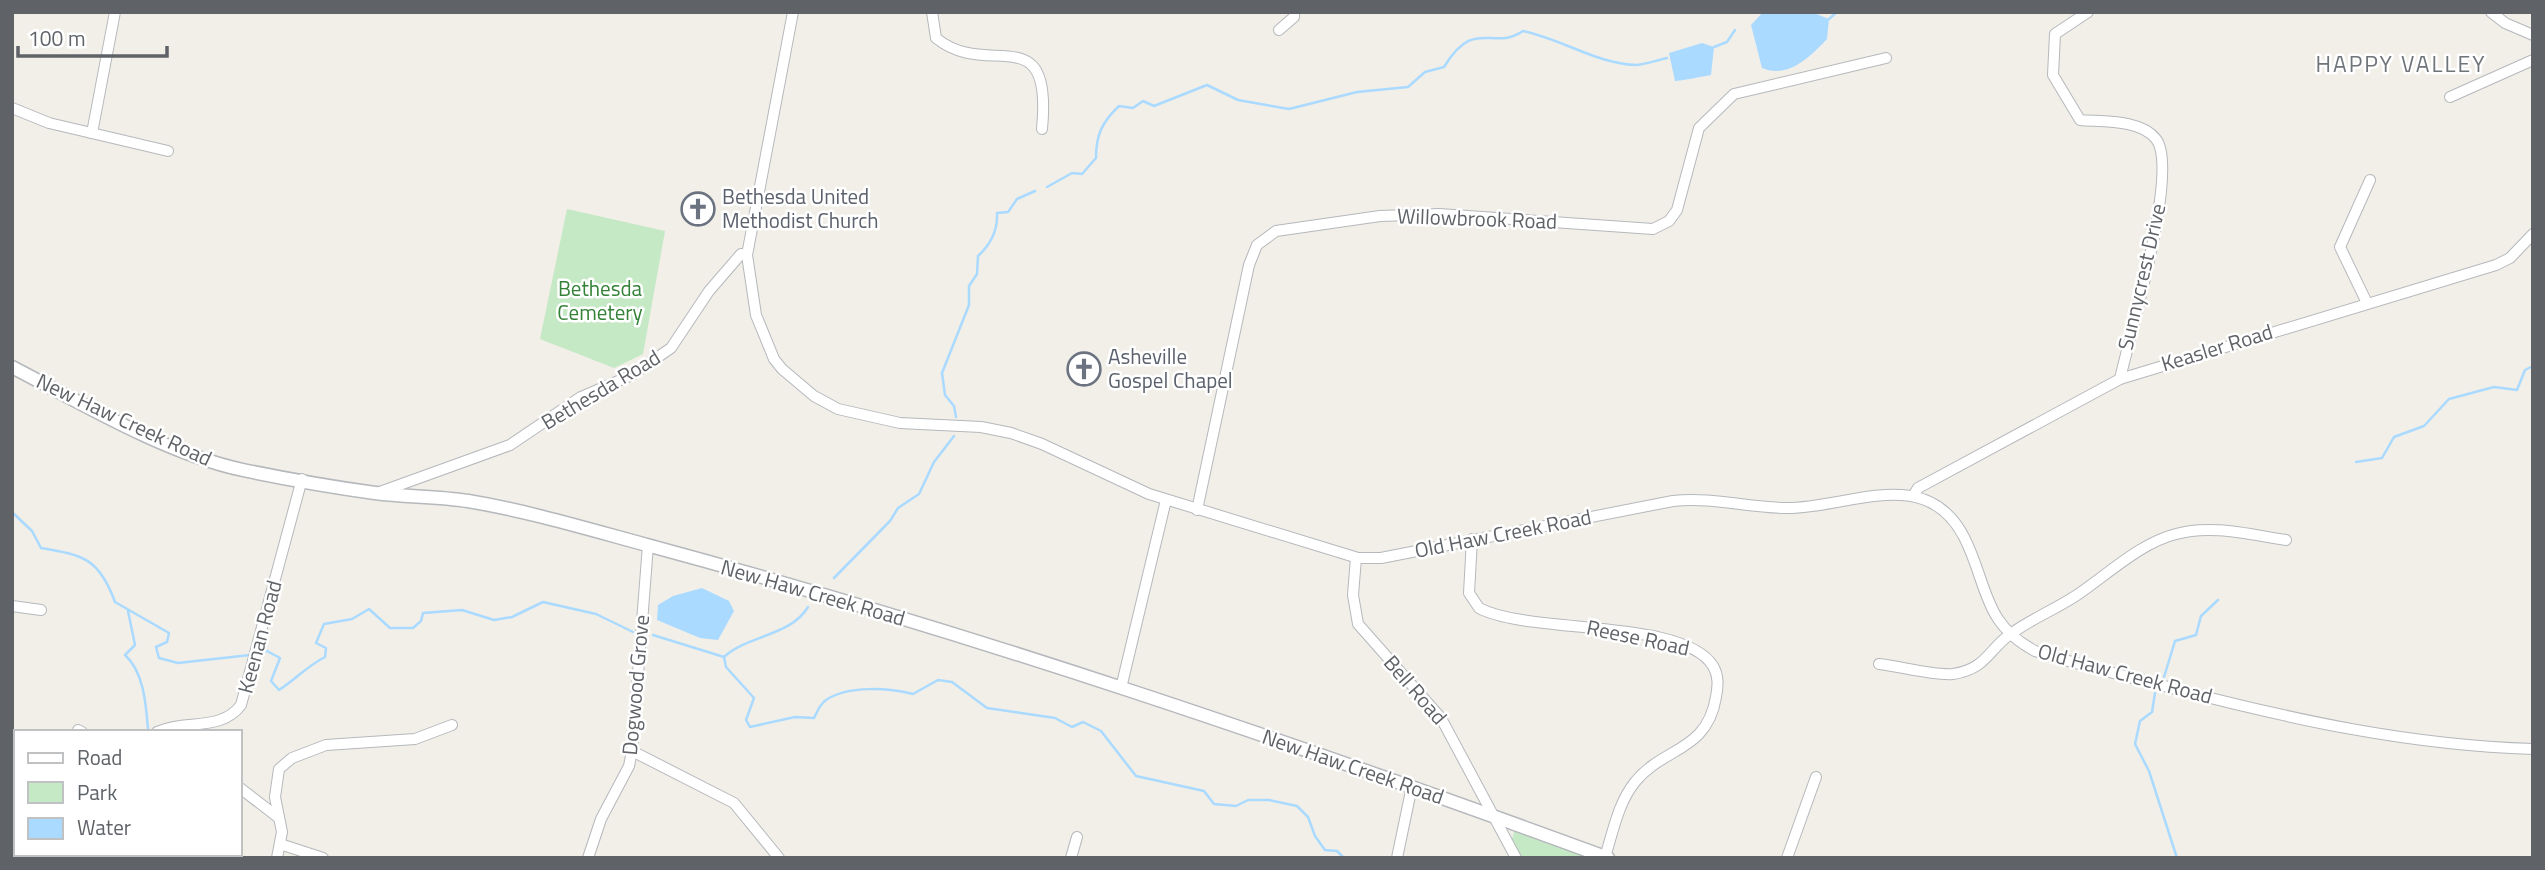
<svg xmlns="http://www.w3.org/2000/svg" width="2545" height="870" font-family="'Titillium Web',sans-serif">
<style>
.green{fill:#c5e8c5}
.water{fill:#aadaff}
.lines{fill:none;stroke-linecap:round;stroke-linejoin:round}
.stream{stroke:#aadaff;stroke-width:2.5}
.minor-casing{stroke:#b5b8bc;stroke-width:12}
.tertiary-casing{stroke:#b5b8bc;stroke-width:15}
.minor{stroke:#fff;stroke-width:10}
.tertiary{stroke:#fff;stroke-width:12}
.labels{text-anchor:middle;stroke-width:5;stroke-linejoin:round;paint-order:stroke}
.worship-label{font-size:21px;fill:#5b616d;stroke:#fff;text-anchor:start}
.street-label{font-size:21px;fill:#5f6368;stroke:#fff}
.park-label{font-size:21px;fill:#348238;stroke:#fff}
.neighbourhood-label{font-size:23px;letter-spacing:2px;fill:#70757a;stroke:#fff}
</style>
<rect width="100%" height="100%" fill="#f1efe8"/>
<g class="green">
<polygon points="567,209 665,231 643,354 614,368 540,339"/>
<polygon points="1514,832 1519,832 1591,858 1522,858 1512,839"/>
</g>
<g class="water">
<path d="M 1763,12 L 1814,13 L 1829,19 L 1827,39 C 1810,57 1788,79 1762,68 L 1751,25 Z"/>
<path d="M 1702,43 L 1714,47 L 1711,75 C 1706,76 1680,81 1675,81 L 1669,53 Z"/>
<polygon points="702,588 729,601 734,611 718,640 700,638 657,620 658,605 673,596"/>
</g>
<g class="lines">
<g class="stream">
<polyline points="1829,19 1837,12"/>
<polyline points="1714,47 1727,42 1735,30"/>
<path d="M 1047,187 L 1072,173 L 1082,174 L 1096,158 C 1096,135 1102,122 1119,106 L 1133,108 L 1143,101 L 1154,106 L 1207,85 L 1238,100 L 1289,109 L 1357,92 L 1408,87 L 1425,72 L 1444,67 C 1475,16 1492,52 1523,31 C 1562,39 1595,63 1635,65 C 1645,65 1657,60 1667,58"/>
<path d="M 956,417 L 954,406 L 945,395 L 942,373 L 969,305 L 969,286 L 977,274 L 978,256 C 990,245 998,231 997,213 L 1008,212 L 1017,199 L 1035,191"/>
<polyline points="2356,462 2382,458 2394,437 2424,426 2449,399 2494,387 2517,390 2525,370 2533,366"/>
<path d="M 12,512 L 32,531 L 41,548 C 83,555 99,558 115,602 L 169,633 L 167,642 L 156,647 L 159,658 L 178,663 L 250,655"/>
<polyline points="834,578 890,521 898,508 919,494 934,462 954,436"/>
<path d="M 128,611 L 135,645 L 125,655 C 144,672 146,705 148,729"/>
<polyline points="653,635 724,657"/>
<path d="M 259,653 L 267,651 L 280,658 L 271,681 L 279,690 C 295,680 307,666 325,657 L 326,648 L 316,643 L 324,624 L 352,619 L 369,609 L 390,628 L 413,628 L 421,621 L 423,613 L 462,610 L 494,620 L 512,617 L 543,602 L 596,614 L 633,632"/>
<path d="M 724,657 L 726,667 L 754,698 L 746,720 L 750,727 L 795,717 L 814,718 C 817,712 820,704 826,700 C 848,685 889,688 913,694 L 938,680 L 952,682 L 987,708 L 1055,718 L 1072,727 L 1083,722 L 1101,731 L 1136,776 L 1204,791 L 1214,804 L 1236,806 L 1248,800 L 1269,800 L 1297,806 L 1308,817 L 1315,836 L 1325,850 L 1337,851 L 1344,858"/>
<path d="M 724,657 C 748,635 791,636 808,607"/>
<polyline points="2164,677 2175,641 2196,635 2201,616 2218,600"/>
<polyline points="2155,693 2152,712 2140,721 2135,744 2149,771 2177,858"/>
<polyline points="154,854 155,858"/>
</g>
<defs>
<g id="minor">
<path d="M 793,12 L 747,255 L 756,315 L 774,359 L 782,369 L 814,396 L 838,409 L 900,423 L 981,427 L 1011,433 L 1042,444 L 1149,494 L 1358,558 L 1381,558 L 1673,501 C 1711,497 1746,507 1784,508 C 1846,510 1925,462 1964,537 C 1988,584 1982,623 2035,651 C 2081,666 2128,676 2175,689 C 2295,720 2408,745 2533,749"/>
<path d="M 932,12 L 936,38 C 988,81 1053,15 1042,129"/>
<path d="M 2088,12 L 2055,34 L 2053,75 L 2080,120 C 2102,122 2140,119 2156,139 C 2180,169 2129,337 2120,379"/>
<polyline points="2491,12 2505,23 2533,35"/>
<polyline points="1279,30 1294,17 1294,12"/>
<polyline points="2450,97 2533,60"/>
<polyline points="12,108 49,123 168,151"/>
<polyline points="92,133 115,12"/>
<polyline points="2367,303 2340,247 2370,180"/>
<polyline points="380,492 510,445 581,397 632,375 671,348 709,291 741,254 747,255"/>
<polyline points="1913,496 1918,488 2120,379 2496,265 2510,258 2533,234"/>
<polyline points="1197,510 1249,265 1257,245 1276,231 1380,216 1439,214 1653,229 1669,221 1677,210 1699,128 1734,94 1886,58"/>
<path d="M 1472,539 L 1469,593 L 1479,608 C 1530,635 1683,618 1713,666 C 1719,676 1718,686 1716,697 C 1707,752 1663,747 1635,782 C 1618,803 1613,832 1605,857"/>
<polyline points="1356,558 1353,595 1358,624 1441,718 1516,858"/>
<polyline points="12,606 41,610"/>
<path d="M 1879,664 C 1899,666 1934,676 1953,674 C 1987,669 1989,648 2012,633 C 2033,618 2056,609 2077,595 C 2107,575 2140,543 2176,534 C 2211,524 2251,535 2286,540"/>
<polyline points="1121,688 1166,500"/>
<polyline points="78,730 82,732"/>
<path d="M 157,732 C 185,719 221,732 241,705 L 302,479"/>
<polyline points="632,751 734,803 779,858"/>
<polyline points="240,788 279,818"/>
<polyline points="12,821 16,822"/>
<polyline points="280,844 323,858"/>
<polyline points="95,854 102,858"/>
<polyline points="277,858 282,832 275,797 279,769 292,758 326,745 415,739 452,725"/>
<polyline points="588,858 601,819 629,766 632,751 648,545"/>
<polyline points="1071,858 1077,837"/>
<polyline points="1397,858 1412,786"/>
<polyline points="1787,858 1816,777"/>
</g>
<path id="tertiary" d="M 12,367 C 81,403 167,454 243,470 C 286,479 332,487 375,493 C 406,497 437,496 468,501 C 528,511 588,529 647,545 C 973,633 1292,742 1608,858"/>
</defs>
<use href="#minor" class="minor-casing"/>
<use href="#tertiary" class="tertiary-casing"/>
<use href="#minor" class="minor"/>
<use href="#tertiary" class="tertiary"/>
</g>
<defs>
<symbol id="church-ring" viewBox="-11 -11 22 22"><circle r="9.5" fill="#fff" stroke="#6b7280" stroke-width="1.5"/><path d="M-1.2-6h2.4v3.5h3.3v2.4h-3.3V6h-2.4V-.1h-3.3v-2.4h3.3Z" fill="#6b7280"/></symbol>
</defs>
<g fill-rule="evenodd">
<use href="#church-ring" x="679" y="190" width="38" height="38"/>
<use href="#church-ring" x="1065" y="350" width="38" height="38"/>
</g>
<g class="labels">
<g class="worship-label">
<text x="722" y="204">Bethesda United<tspan x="722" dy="24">Methodist Church</tspan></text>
<text x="1108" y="364">Asheville<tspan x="1108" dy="24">Gospel Chapel</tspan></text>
</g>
<g class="street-label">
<text transform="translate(1477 219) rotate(2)" y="7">Willowbrook Road</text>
<text transform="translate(2142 277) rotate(-77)" y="7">Sunnycrest Drive</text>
<text transform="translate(2217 348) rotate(-17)" y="7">Keasler Road</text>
<text transform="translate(601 390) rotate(-31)" y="7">Bethesda Road</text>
<text transform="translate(124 420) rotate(25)" y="7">New Haw Creek Road</text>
<text transform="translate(1503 534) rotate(-11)" y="7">Old Haw Creek Road</text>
<text transform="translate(813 593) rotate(16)" y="7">New Haw Creek Road</text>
<text transform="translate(260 637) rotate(-75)" y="7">Keenan Road</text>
<text transform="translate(1638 638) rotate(12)" y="7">Reese Road</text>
<text transform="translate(2125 674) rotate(15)" y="7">Old Haw Creek Road</text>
<text transform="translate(636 685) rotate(-85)" y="7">Dogwood Grove</text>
<text transform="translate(1415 690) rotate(49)" y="7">Bell Road</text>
<text transform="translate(1353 767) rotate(19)" y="7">New Haw Creek Road</text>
</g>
<g class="park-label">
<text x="600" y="296">Bethesda<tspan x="600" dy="24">Cemetery</tspan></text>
</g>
<g class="neighbourhood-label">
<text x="2401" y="72">HAPPY VALLEY</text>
</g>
</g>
<rect width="2545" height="870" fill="none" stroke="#5f6368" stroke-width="28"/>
<rect x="14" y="730" width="228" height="126" fill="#ffffff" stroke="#bfc1c3" stroke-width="2"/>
<rect x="28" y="753" width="35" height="10" fill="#ffffff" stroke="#bfc1c3" stroke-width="2"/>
<text x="77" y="765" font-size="21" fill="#5f6368">Road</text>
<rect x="28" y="782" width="35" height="21" fill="#c5e8c5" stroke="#bfc1c3" stroke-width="2"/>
<text x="77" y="800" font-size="21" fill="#5f6368">Park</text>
<rect x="28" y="818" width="35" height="21" fill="#aadaff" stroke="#bfc1c3" stroke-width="2"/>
<text x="77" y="835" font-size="21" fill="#5f6368">Water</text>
<path d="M18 46v10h149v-10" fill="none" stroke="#5f6368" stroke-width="3.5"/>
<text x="28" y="46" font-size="21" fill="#5f6368" stroke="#ffffff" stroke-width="5" paint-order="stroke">100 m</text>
</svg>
